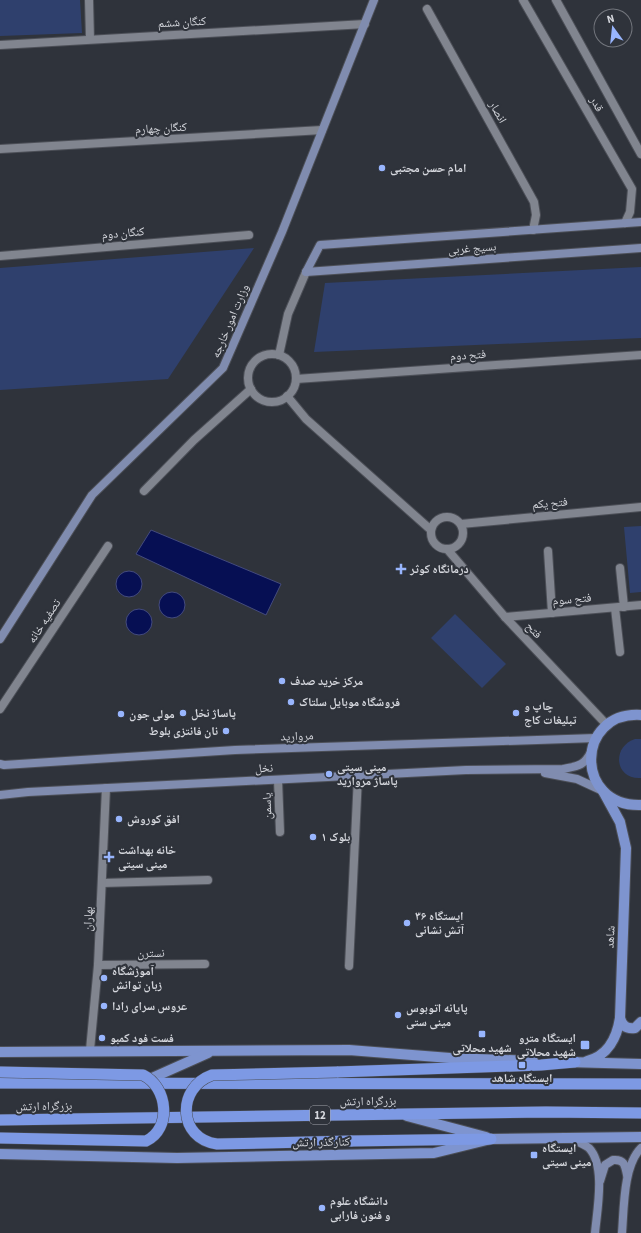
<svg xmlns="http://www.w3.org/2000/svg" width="641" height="1233" font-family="'Source Sans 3','Noto Naskh Arabic',sans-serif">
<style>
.green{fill:#2f406d}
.water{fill:#060f53;stroke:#444b7d}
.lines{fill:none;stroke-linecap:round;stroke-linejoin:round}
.minor-casing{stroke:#4c4f57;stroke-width:10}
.secondary-casing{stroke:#4c4f57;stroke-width:10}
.primary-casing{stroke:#4c4f57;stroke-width:12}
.trunk-casing{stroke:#4c4f57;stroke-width:12}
.minor{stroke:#81858f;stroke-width:8}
.secondary{stroke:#808caf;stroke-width:8}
.primary{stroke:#7e94cf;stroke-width:10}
.trunk{stroke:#7d99e4;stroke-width:11}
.trunk-bridge-casing{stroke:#4c4f57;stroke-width:12;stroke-linecap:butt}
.trunk-bridge{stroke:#7d99e4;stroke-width:11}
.poi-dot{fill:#98b5fd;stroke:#2f333b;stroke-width:1.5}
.labels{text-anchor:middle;stroke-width:4;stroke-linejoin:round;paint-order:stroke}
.shield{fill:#2f333b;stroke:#a4a6ad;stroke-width:1}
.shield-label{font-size:11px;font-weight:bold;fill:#d6d8de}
.street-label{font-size:12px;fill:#d6d8de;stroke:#2f333b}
.poi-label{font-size:12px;font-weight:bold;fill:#d6d8de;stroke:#2f333b;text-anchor:start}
</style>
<rect width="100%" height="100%" fill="#2f333b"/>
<g class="green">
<polygon points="0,0 80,0 82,33 0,36"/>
<polygon points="254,248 168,379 0,390 0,268"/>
<polygon points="641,267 641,338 314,352 325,283"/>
<polygon points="641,526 641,592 630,593 624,527"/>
<polygon points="455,614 506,664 482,688 431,638"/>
<path d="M 635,739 L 641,739 L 641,778 C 615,780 611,747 635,739 Z"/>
</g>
<g class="water">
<polygon points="151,530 281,584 266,615 136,554"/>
<circle cx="129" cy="584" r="13"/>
<circle cx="172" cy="605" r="13"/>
<circle cx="139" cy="622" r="13"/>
</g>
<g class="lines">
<defs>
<g id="minor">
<polyline points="89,0 90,39"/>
<polyline points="523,0 632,189 630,212 625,223"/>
<polyline points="556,0 641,154"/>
<polyline points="427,9 534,202 536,215 533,230"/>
<polyline points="0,45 365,24"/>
<polyline points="0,149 322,130"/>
<polyline points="0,256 249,235"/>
<circle cx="272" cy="378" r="24"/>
<polyline points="279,355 288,314 306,272"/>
<polyline points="296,379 641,355"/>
<polyline points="287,396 306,419 431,530"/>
<polyline points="144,491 194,440 251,389"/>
<circle cx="447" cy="533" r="16"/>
<polyline points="461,524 641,507"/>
<polyline points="447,549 505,617 607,725"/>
<polyline points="548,551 552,613"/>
<polyline points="620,568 624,607"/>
<polyline points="615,608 620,652"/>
<polyline points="505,617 641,605"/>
<polyline points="0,709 108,546"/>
<polyline points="278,780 280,832"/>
<polyline points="102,883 208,880"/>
<polyline points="98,965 205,964"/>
<polyline points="349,966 358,776"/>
<polyline points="90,1050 98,965 106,788"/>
</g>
<g id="secondary">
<polyline points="306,272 320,245 641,222"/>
<polyline points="306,272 641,248"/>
<polyline points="0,639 92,495 223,368 282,232 374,0"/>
<polyline points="0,764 4,765 235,750 596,738"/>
<polyline points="545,773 577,779 603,791"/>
<path d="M 0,795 L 28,792 L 466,770 L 563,769 C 578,766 584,766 591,752"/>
<path d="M 570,1138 C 576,1141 584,1144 589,1148 C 606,1166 597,1210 595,1233"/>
<path d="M 600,1181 L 605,1165 L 613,1160 C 624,1159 625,1165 627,1175"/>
<path d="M 622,1233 C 624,1209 623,1166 641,1148"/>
</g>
<g id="primary">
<path d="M 641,715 C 575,711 574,807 641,805"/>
<path d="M 620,1018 C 622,1026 627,1029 635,1028 L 641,1022"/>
<polyline points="0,1052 349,1050 450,1058 533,1061"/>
<path d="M 587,1061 C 608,1056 617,1037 620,1018 L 626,848 L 620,822 L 603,791"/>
<polyline points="567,1062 641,1064"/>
<polyline points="143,1082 208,1053"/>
<polyline points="407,1116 486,1137"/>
<polyline points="0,1154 177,1158 434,1153 491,1139 641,1137"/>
</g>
<g id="trunk">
<polyline points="337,1072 541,1065 575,1062"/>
<polyline points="0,1083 641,1084"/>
<polyline points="0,1120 546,1112 641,1113"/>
<polyline points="351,1141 491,1139"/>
</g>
</defs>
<use href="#minor" class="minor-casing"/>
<use href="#secondary" class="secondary-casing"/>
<use href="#primary" class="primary-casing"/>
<use href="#trunk" class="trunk-casing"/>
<use href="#minor" class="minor"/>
<use href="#secondary" class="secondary"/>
<use href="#primary" class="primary"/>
<use href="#trunk" class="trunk"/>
<defs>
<g id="trunk-bridge">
<path d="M 0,1072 L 143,1075 C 168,1087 172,1129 146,1141 L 0,1138"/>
<path d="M 337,1072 L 212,1075 C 176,1088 178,1139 217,1144 L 351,1141"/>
</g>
</defs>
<use href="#trunk-bridge" class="trunk-bridge-casing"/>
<use href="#trunk-bridge" class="trunk-bridge"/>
</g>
<g class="poi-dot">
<circle cx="382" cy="168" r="4"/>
<path d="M399 563h4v4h4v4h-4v4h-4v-4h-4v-4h4z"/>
<circle cx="282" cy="681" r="4"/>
<circle cx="291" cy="702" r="4"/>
<circle cx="183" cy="713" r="4"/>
<circle cx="516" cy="713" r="4"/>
<circle cx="121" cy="714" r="4"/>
<circle cx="226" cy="731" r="4"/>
<circle cx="329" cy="774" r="4"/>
<circle cx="119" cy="819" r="4"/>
<circle cx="313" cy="837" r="4"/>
<path d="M107 851h4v4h4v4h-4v4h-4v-4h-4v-4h4z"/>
<circle cx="407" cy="923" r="4"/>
<circle cx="104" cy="978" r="4"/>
<circle cx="104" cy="1006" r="4"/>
<circle cx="398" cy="1015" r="4"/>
<rect x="478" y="1030" width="8" height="8" rx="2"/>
<circle cx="102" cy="1038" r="4"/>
<rect x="580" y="1040" width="10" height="10" rx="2"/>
<rect x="518" y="1061" width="8" height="8" rx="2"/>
<rect x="530" y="1151" width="8" height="8" rx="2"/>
<circle cx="322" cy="1208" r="4"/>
</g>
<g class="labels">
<rect class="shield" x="310" y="1106" width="20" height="18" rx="3"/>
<g class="shield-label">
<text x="320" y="1119">12</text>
</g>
<g class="street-label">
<text transform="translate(182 22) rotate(-3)" y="4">کنگان ششم</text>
<text transform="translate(597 104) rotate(60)" y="4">قدر</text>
<text transform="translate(498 112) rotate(61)" y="4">انصار</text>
<text transform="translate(161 128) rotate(-3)" y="4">کنگان چهارم</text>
<text transform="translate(123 233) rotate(-5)" y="4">کنگان دوم</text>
<text transform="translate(472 248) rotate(-4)" y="4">بسیج غربی</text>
<text transform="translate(230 321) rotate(-67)" y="4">وزارت امور خارجه</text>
<text transform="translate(468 355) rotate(-4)" y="4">فتح دوم</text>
<text transform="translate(550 503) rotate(-5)" y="4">فتح یکم</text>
<text transform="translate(572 599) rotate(-5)" y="4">فتح سوم</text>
<text transform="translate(44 621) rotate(-57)" y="4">تصفیه خانه</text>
<text transform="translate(534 630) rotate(47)" y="4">فتح</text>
<text transform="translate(297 736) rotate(-2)" y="4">مروارید</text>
<text transform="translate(264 768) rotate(-3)" y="4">نخل</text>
<text transform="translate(267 806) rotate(-92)" y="4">یاسمن</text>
<text transform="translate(88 919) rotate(-88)" y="4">بهاران</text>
<text transform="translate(610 937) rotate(-87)" y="4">شاهد</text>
<text transform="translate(151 953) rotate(-1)" y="4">نسترن</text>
<text transform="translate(368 1101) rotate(-1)" y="4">بزرگراه ارتش</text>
<text transform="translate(44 1106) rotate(-1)" y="4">بزرگراه ارتش</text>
<text transform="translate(321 1142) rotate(-1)" y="4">کنارگذر ارتش</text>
</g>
<g class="poi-label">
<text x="390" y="172">امام حسن مجتبی</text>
<text x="410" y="573">درمانگاه کوثر</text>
<text x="290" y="685">مرکز خرید صدف</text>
<text x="299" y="706">فروشگاه موبایل سلتاک</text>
<text x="524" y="710">چاپ و<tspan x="524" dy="14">تبلیغات کاج</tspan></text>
<text x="191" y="717">پاساژ نخل</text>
<text x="129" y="718">مولی جون</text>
<text x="218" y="735" text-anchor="end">نان فانتزی بلوط</text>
<text x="337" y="771">مینی سیتی<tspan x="337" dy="14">پاساژ مروارید</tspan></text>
<text x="127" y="823">افق کوروش</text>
<text x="321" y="841">۱ بلوک</text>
<text x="118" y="854">خانه بهداشت<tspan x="118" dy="14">مینی سیتی</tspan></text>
<text x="415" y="920">ایستگاه ۳۶<tspan x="415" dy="14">آتش نشانی</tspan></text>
<text x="112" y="975">آموزشگاه<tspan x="112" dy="14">زبان توانش</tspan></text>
<text x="112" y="1010">عروس سرای رادا</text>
<text x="406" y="1012">پایانه اتوبوس<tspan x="406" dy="14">مینی ستی</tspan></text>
<text x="110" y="1042">فست فود کمبو</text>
<text x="576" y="1042" text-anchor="end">ایستگاه مترو<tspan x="576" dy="14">شهید محلاتی</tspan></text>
<text x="482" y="1052" text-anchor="middle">شهید محلاتی</text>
<text x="522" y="1082" text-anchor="middle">ایستگاه شاهد</text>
<text x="542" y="1152">ایستگاه<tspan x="542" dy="14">مینی سیتی</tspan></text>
<text x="330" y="1205">دانشگاه علوم<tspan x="330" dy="14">و فنون فارابی</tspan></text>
</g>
</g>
<g transform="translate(613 28) rotate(345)"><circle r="19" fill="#2f333b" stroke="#72757c"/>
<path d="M0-3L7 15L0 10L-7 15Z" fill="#98b5fd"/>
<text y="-6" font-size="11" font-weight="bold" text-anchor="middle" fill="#d6d8de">N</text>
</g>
</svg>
